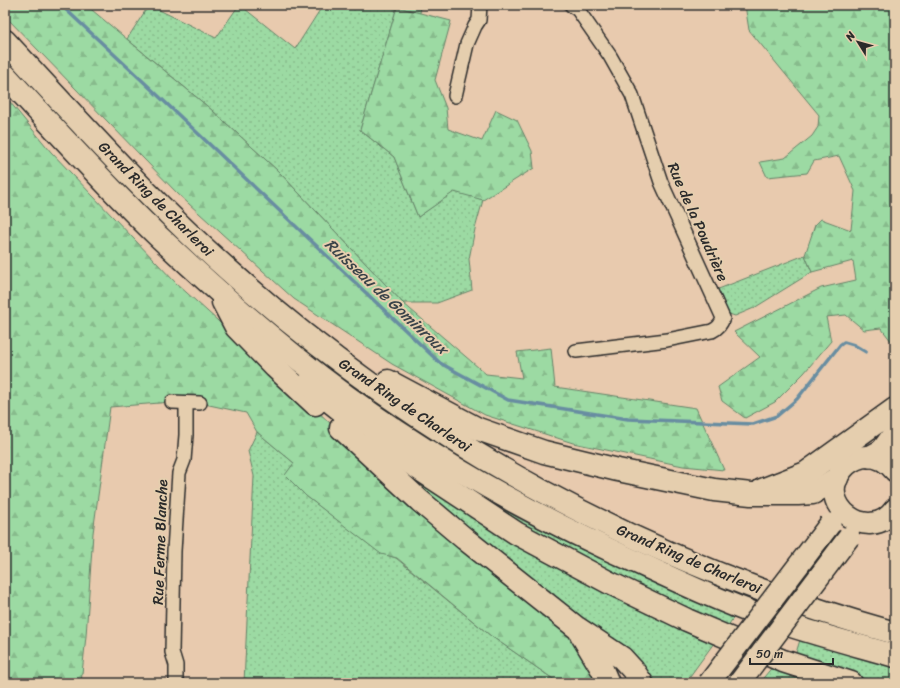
<svg xmlns="http://www.w3.org/2000/svg" width="900" height="688" font-family="Sriracha,sans-serif">
<style>
.grass{fill:url(#grass-dots);stroke:#648267}
.forest{fill:url(#forest-firs);stroke:#648267}
.lines{fill:none;stroke-linecap:round;stroke-linejoin:round}
.stream{stroke:#678da1;stroke-width:3.5}
.minor-casing{stroke:#2b2b2b;stroke-width:16}
.trunk-casing{stroke:#2b2b2b;stroke-width:24}
.motorway-casing{stroke:#2b2b2b;stroke-width:25}
.minor{stroke:#e5ceae;stroke-width:13}
.trunk{stroke:#e5ceae;stroke-width:21}
.motorway{stroke:#e5ceae;stroke-width:22}
.trunk-bridge-casing{stroke:#2b2b2b;stroke-width:24;stroke-linecap:butt}
.trunk-bridge{stroke:#e5ceae;stroke-width:21}
.labels{text-anchor:middle;stroke-width:4;stroke-linejoin:round;paint-order:stroke}
.street-label{font-size:15px;fill:#2b2b2b;stroke:#e5ceae}
.water-label{font-size:16px;font-style:italic;fill:#3a4349;stroke:#e5ceae}
</style>
<defs>
<pattern id="grass-dots" width="8" height="8" patternUnits="userSpaceOnUse"><rect width="8" height="8" fill="#9cdaa3"/><path d="M2 2h.1M6 6h.1" fill="none" stroke="#87bb8c" stroke-width="1.8" stroke-linecap="round"/></pattern>
<pattern id="forest-firs" width="22" height="20" patternUnits="userSpaceOnUse"><rect width="22" height="20" fill="#9cdaa3"/><path d="M5 1l3.5 6h-7zM16 11l3.5 6h-7z" fill="#87bb8c"/></pattern>
</defs>
<rect width="100%" height="100%" fill="#e8caae"/>
<filter id="ink" filterUnits="userSpaceOnUse"><feTurbulence type="fractalNoise" baseFrequency=".025" numOctaves="2"/><feDisplacementMap in="SourceGraphic" scale="8" xChannelSelector="R" yChannelSelector="G"/><feConvolveMatrix kernelMatrix="1 2 1 2 8 2 1 2 1" color-interpolation-filters="sRGB"/></filter>
<g filter="url(#ink)">
<g class="grass">
<polygon points="149,5 216,38 239,5 240,5 295,49 323,5 421,5 420,13 397,7 360,130 394,157 418,217 456,190 483,200 475,229 469,259 472,290 437,303 403,303 279,172 213,111 127,39"/>
<polygon points="805,255 812,272 754,308 735,316 726,313 716,290"/>
<polygon points="257,432 294,463 286,475 306,496 381,553 396,558 491,636 559,683 244,683 254,476 248,451"/>
<polygon points="375,449 714,643 685,683 645,683 561,609"/>
<polygon points="439,471 518,518 574,546 694,601 736,614 725,630 534,533"/>
<polygon points="800,640 895,667 895,683 878,683 795,656"/>
<polygon points="774,665 819,683 759,683"/>
</g>
<g class="forest">
<polygon points="5,5 86,5 213,111 279,172 403,303 486,374 522,378 517,352 551,348 555,387 696,408 724,470 683,466 573,443 485,415 392,364 294,299 178,194 5,16"/>
<polygon points="745,5 895,5 895,346 881,328 864,330 846,315 826,317 831,341 804,373 775,402 745,418 722,401 718,387 760,357 734,332 821,288 856,280 853,261 812,272 805,255 815,225 821,219 851,230 855,191 839,156 814,161 807,173 767,177 760,162 785,158 812,136 818,127 819,115 749,30"/>
<polygon points="397,7 451,21 435,80 446,108 448,129 482,141 496,110 517,120 532,151 534,168 483,200 454,192 418,217 394,157 360,130"/>
<polygon points="5,96 51,152 176,283 312,406 427,515 582,642 601,683 559,683 491,636 397,558 381,554 306,496 285,475 294,463 257,432 246,413 200,403 172,402 110,407 93,533 86,636 81,683 5,683"/>
</g>
<g class="lines">
<polyline class="stream" points="61,5 148,86 440,363 508,400 628,419 753,424 777,416 797,399 840,345 844,342 854,345 866,352"/>
<defs>
<g id="minor">
<path d="M 571,5 L 578,10 L 610,56 L 632,95 L 661,182 L 723,318 C 721,325 718,328 712,331 L 667,340 L 576,351"/>
<polyline points="455,96 467,44 475,26 479,20 480,5"/>
<polyline points="172,402 200,403"/>
<polyline points="176,683 176,665 172,652 174,551 179,473 184,460 186,435 186,403"/>
</g>
<g id="trunk">
<polyline points="869,457 882,450 895,432"/>
<path d="M 895,471 C 887,461 875,455 862,457 C 854,459 847,463 842,470 C 814,504 869,546 895,509"/>
</g>
<g id="motorway">
<path d="M 5,41 C 79,121 152,203 234,275 C 422,443 652,566 895,633"/>
<path d="M 5,75 C 55,129 105,185 158,236 C 203,278 249,320 297,358 C 402,443 522,511 645,566 C 686,585 727,604 770,619 C 811,633 853,644 895,656"/>
<polyline points="223,302 236,327 275,367 315,404"/>
<polyline points="388,381 478,429 544,452 618,470 714,490 751,494 798,494 813,493 837,478"/>
<polyline points="308,384 392,451 516,533 608,582 687,620 783,661 851,683"/>
<polyline points="341,428 420,501 465,539 577,628 622,658 633,670 642,683"/>
<polyline points="762,490 806,473 895,409"/>
<polyline points="581,634 602,669 608,683"/>
</g>
</defs>
<use href="#minor" class="minor-casing"/>
<use href="#trunk" class="trunk-casing"/>
<use href="#motorway" class="motorway-casing"/>
<use href="#minor" class="minor"/>
<use href="#trunk" class="trunk"/>
<use href="#motorway" class="motorway"/>
<defs>
<g id="trunk-bridge">
<polyline points="709,683 830,524"/>
<polyline points="739,683 849,537"/>
</g>
</defs>
<use href="#trunk-bridge" class="trunk-bridge-casing"/>
<use href="#trunk-bridge" class="trunk-bridge"/>
</g>
</g>
<g class="labels">
<g class="street-label">
<text transform="translate(156 199) rotate(45)" y="5">Grand Ring de Charleroi</text>
<text transform="translate(698 222) rotate(66)" y="5">Rue de la Poudrière</text>
<text transform="translate(405 405) rotate(34)" y="5">Grand Ring de Charleroi</text>
<text transform="translate(160 542) rotate(-88)" y="5">Rue Ferme Blanche</text>
<text transform="translate(689 559) rotate(23)" y="5">Grand Ring de Charleroi</text>
</g>
<g class="water-label">
<text transform="translate(387 296) rotate(43)" y="6">Ruisseau de Gominroux</text>
</g>
</g>
<rect width="900" height="688" fill="none" stroke="#e5ceae" stroke-width="20"/>
<rect x="10" y="10" width="880" height="668" fill="none" stroke="#2b2b2b" stroke-width="1.5" filter="url(#ink)"/>
<g transform="translate(858 42) rotate(307)" stroke="#e5ceae" stroke-width="3" paint-order="stroke">
<path d="M0-3L7 15L0 10L-7 15Z" fill="#2b2b2b"/>
<text y="-6" font-size="11" font-weight="bold" text-anchor="middle" fill="#2b2b2b">N</text>
</g>
<path d="M750 658v6h83v-6" fill="none" stroke="#2b2b2b" stroke-width="2"/>
<text x="756" y="658" font-size="12" fill="#2b2b2b" stroke="#e5ceae" stroke-width="3" paint-order="stroke">50 m</text>
</svg>
